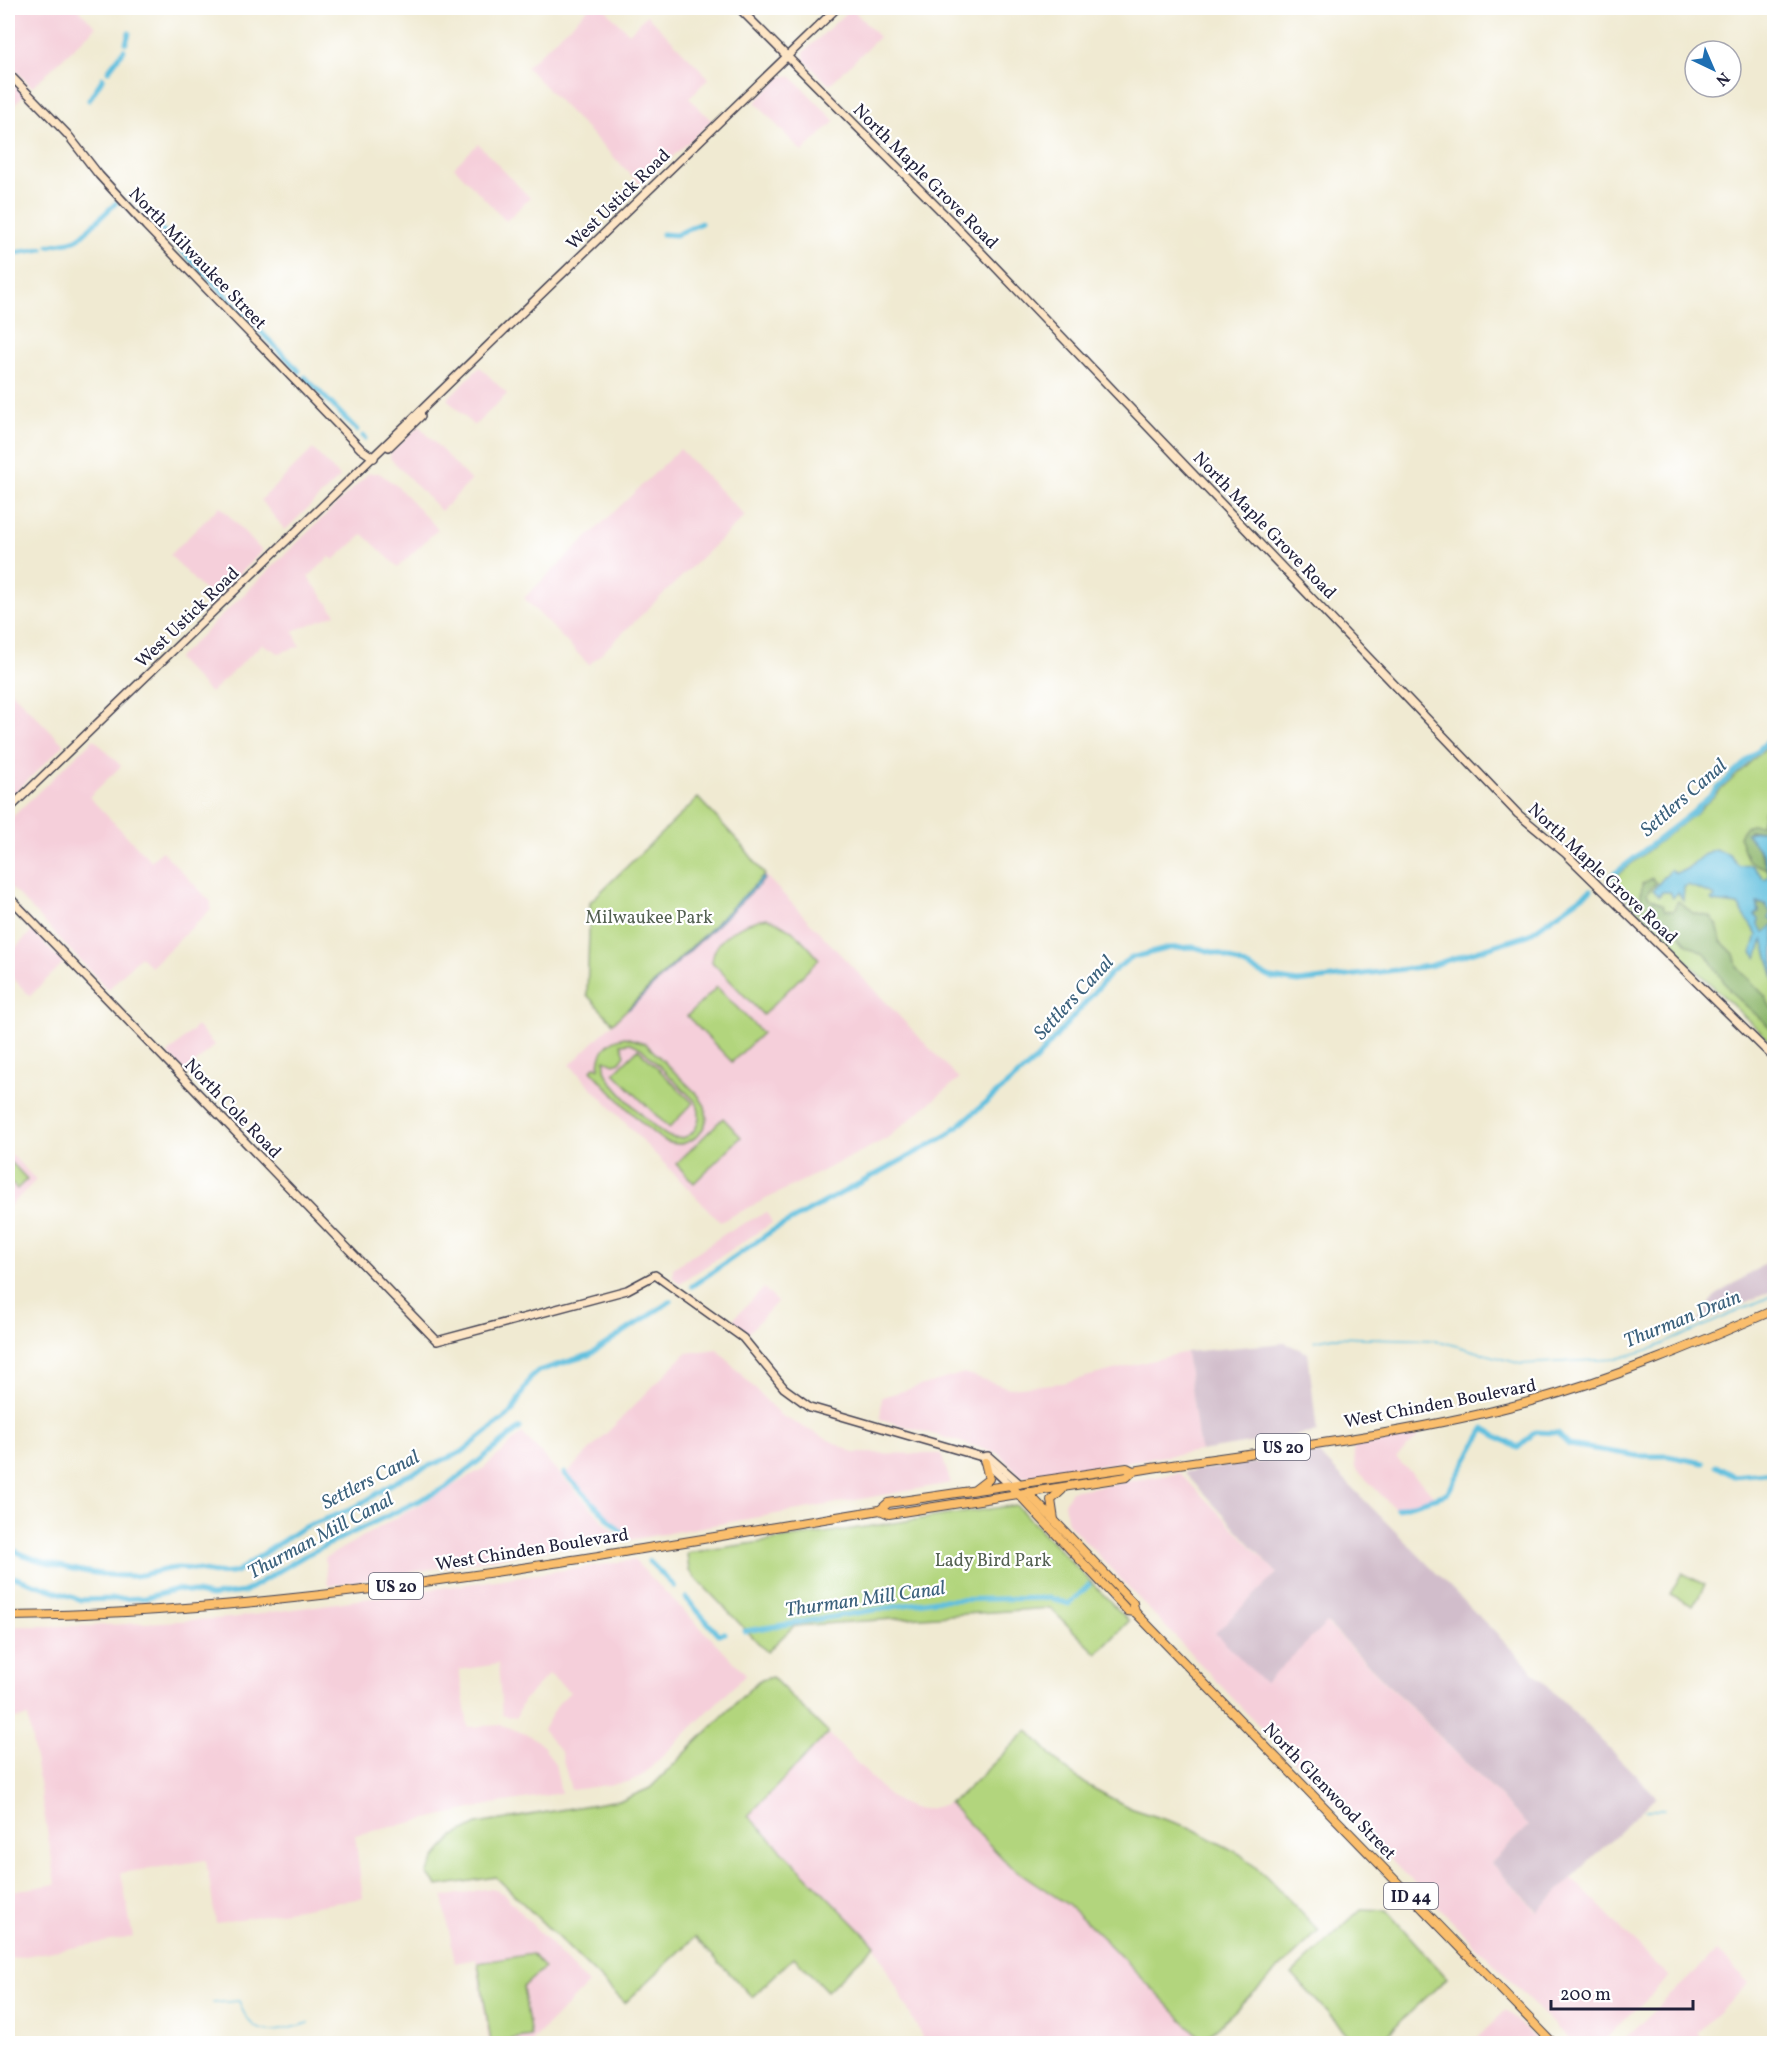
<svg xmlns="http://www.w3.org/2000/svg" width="1782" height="2051" font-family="Vollkorn,serif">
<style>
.built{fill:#f5cfda}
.industrial{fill:#d1bdcb}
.green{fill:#b2d57d;stroke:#6a7c5c;stroke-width:1.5;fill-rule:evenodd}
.forest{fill:#8db66c;stroke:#586c54;stroke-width:1.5}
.water{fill:#60bfde;stroke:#41708c;stroke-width:1.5}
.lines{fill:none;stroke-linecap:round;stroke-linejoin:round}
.stream{stroke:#60bfde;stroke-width:1.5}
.canal{stroke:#60bfde;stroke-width:5}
.secondary-casing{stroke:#414052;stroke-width:10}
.primary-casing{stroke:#414052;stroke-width:10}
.secondary{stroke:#fde5c5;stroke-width:7}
.primary{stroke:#fabe6d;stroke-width:8}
.labels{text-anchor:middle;stroke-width:4.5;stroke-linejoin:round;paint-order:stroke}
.shield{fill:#fff;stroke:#646476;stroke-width:1.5}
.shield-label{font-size:16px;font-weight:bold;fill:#22223b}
.street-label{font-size:18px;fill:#22223b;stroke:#fff}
.park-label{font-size:18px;fill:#546152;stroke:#fff}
.water-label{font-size:20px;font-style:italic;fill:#3b617c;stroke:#fff}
</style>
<rect width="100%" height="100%" fill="#fff"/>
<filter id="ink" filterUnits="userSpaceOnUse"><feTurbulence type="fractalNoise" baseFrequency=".0167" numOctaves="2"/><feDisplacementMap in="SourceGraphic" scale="12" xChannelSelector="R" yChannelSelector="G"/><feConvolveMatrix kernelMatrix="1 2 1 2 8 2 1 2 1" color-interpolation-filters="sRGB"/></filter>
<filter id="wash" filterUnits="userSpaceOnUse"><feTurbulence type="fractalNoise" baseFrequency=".008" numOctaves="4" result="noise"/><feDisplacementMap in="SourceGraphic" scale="24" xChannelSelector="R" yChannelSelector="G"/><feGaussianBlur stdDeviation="1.35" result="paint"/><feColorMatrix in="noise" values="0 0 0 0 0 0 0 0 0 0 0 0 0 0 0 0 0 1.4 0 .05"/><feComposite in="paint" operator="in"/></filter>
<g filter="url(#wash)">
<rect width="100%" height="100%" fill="#f0ead2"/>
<g class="built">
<polygon points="14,8 77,8 96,27 32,87 8,63 8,14"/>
<polygon points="589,8 604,8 629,33 647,15 709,78 689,98 712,121 641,185 526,67"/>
<polygon points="851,8 879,37 829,85 804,60 804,52"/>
<polygon points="782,76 791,76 835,121 802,152 755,102"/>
<polygon points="8,79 24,95 8,111"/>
<polygon points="478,144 530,198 506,221 454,167"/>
<polygon points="480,367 507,394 474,426 447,399"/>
<polygon points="419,426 471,481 441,511 390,458 391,453"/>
<polygon points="313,449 340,477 285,530 261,500"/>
<polygon points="680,449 745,516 589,665 524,598"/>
<polygon points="369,473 379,473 397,486 438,529 398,567 363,534 334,560 330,557 308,577 336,614 293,631 300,646 279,653 262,644 210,693 177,659"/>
<polygon points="220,506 262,551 213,600 170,555"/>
<polygon points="8,688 64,745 8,799"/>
<polygon points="94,739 121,766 89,797 151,861 162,851 211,902 211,909 151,967 140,956 108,990 8,884 8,821"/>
<polygon points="765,875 959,1079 886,1139 720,1222 570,1065"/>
<polygon points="32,931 63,963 30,996 8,973 8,955"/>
<polygon points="197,1026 214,1045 186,1073 168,1054"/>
<polygon points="8,1151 36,1180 8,1208"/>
<polygon points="767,1212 772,1223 680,1283 673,1278 673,1268 729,1231"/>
<polygon points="764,1288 777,1302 748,1333 734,1322 734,1318"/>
<polygon points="717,1349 780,1415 854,1453 941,1454 951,1483 629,1540 567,1473 686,1353"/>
<polygon points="1186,1352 1200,1451 1022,1477 998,1453 880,1419 882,1397 964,1373 1010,1388 1062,1383"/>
<polygon points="522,1433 619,1538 328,1586 325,1558 484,1468"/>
<polygon points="1420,1435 1396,1458 1434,1495 1398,1512 1355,1468 1353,1446"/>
<polygon points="1180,1473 1277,1573 1216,1633 1326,1623 1529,1826 1491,1863 1537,1911 1572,1878 1669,1977 1601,2043 1572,2043 1241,1707 1068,1523 1064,1503 1071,1491"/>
<polygon points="634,1560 746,1674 643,1775 628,1782 571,1790 561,1752 543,1730 558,1704 570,1692 549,1674 523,1701 516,1718 502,1715 498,1664 459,1670 468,1727 502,1725 531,1736 544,1747 555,1764 561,1793 498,1803 355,1835 363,1898 216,1923 206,1860 121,1873 133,1937 8,1959 8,1892 56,1884 28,1717 8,1720 8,1626 90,1626 231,1618"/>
<polygon points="829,1734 888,1795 900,1803 912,1808 928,1809 949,1803 1010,1866 1068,1905 1103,1938 1205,2043 925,2043 875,1945 747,1815"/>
<polygon points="491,1888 504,1894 588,1984 533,2040 533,2043 478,2043 489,2041 476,1959 455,1963 443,1897"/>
<polygon points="1717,1951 1749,1983 1697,2033 1707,2043 1620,2043"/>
<polygon points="1506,2010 1539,2043 1478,2043 1475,2040"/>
</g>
<g class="industrial">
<polygon points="1774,1258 1774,1290 1696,1325 1715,1296"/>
<polygon points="1285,1343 1308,1353 1317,1432 1200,1451 1186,1352"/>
<polygon points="1319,1454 1656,1796 1538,1911 1491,1863 1529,1826 1327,1623 1265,1683 1215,1633 1277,1573 1184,1472"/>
</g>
<g class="green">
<polygon points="1774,740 1774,1045 1642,918 1611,880 1698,811"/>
<polygon points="698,798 742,845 765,875 613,1023 587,995 590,902"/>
<path d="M 767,918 C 791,926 803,940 819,959 L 763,1015 L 712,962 C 714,936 744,922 767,918 Z"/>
<polygon points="717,987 762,1033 732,1062 687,1016"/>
<path d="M 625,1037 L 645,1043 L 698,1095 L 705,1106 L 707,1118 C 703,1137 684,1150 665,1141 C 647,1132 607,1087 591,1070 L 595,1066 L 599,1068 C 599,1051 608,1040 625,1037 ZM 631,1043 L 641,1048 L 696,1102 C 705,1120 693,1144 670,1137 C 657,1132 617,1091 609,1078 C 605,1072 604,1067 605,1060 L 614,1064 L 620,1062 L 625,1055 L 621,1044 Z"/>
<polygon points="638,1049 693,1103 669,1128 614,1073"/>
<polygon points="723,1118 741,1137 694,1183 676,1164"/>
<polygon points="12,1163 27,1179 17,1189 8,1180 8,1167"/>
<polygon points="1016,1505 1129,1621 1097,1654 1050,1608 794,1626 767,1652 689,1571 687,1553"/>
<polygon points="1682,1573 1705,1585 1693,1606 1670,1594"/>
<polygon points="772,1677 828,1733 748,1816 875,1945 827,1991 794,1957 752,1997 695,1937 625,2003 496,1877 438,1886 427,1874 436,1857 454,1836 477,1824 625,1799 650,1788 758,1681"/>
<polygon points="1028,1730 1064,1768 1089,1786 1130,1808 1191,1828 1240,1854 1267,1877 1319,1931 1203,2041 1103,1938 1068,1905 1010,1866 949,1803 958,1798"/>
<polygon points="1361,1909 1386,1910 1447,1978 1385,2036 1349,2036 1292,1974"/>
<polygon points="532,1954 544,1968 523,1987 531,2036 491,2042 478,1963"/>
</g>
<g class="forest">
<path d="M 1773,805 L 1774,816 L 1770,812 L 1763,830 L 1748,831 L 1769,870 L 1748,861 L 1739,836 C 1744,825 1750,824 1761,825 L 1764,811 Z"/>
<polygon points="1652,878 1656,883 1647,893 1649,897 1663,905 1665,910 1673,911 1678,901 1693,913 1711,917 1717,924 1721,941 1734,954 1738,968 1765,996 1771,1008 1774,1009 1774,1031 1730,991 1706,954 1686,943 1669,921 1655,915 1650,921 1640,909 1642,884"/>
<polygon points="1757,903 1767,905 1774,922 1771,930 1765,933 1758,925 1755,915 1759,912"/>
</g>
<g class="water">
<path d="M 1770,812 L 1774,816 L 1774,922 L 1769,919 L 1771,913 L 1765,904 L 1757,903 L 1759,912 L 1755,915 L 1759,919 L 1758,925 L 1765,933 L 1774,924 L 1774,978 L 1763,940 L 1757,958 L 1752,952 L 1757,935 L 1738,905 L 1713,902 L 1711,900 L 1715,897 L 1714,895 L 1688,885 L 1684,887 L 1683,900 L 1678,892 L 1673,898 L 1670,892 L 1662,892 L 1659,896 L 1653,890 L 1671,869 L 1675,873 C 1691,872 1699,853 1715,849 L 1729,855 L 1739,866 L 1752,865 L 1764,879 L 1767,878 L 1769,874 L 1763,855 L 1746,833 L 1763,830 Z"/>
<polygon points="763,877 765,879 628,1010"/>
</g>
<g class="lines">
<g class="stream">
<polyline points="1314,1341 1333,1337 1435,1340 1521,1364 1616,1359 1654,1348 1774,1295"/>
<polyline points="1645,1810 1664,1810"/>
<path d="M 213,2003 L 239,2001 C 252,2042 276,2032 309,2023"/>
</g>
<g class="canal">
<polyline points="126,43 129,33"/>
<polyline points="108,71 124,50"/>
<polyline points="89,100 103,78"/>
<polyline points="157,225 299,371"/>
<polyline points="662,234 676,235 701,223"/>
<path d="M 49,246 C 60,242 70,244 79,238 L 116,203"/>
<polyline points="8,254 42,249"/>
<polyline points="305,377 357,430"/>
<polyline points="363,436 365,438"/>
<polyline points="1609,878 1692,813 1774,735"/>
<polyline points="692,1286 772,1231 946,1136 1034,1062 1110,974 1130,958 1170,948 1194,947 1220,954 1271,978 1298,982 1429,966 1528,935 1591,890"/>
<polyline points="1716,1466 1734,1476 1774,1472"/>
<polyline points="564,1473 625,1536"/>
<polyline points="1397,1509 1447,1494 1484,1429 1518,1448 1535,1432 1557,1433 1569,1445 1638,1456 1668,1456 1703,1463"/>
<path d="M 8,1547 C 36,1564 101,1577 134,1576 C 150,1575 165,1567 180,1568 C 199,1568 217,1577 236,1572 L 302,1528 L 354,1508 L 403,1477 L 462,1452 L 512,1412 L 530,1378 L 538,1371 L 589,1355 L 671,1301"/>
<polyline points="649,1561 674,1586"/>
<polyline points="8,1575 81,1600 144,1598 177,1589 211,1596 244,1592 304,1556 445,1488 520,1428"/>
<polyline points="686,1598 718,1634 725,1633"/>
<polyline points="745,1631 936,1600 1050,1598 1069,1604 1089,1585"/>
</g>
</g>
</g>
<g filter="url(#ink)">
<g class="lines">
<defs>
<g id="secondary">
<polyline points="739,8 958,228 1518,814 1565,853 1774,1058"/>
<polyline points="8,73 68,135 99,175 146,226 361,449 374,458"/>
<polyline points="386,445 389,447 421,416 420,412"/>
<polyline points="8,810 837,8"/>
<polyline points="8,896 437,1341 627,1290 655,1275 743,1338 784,1388 810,1407 982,1457 988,1456 1020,1484"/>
<polyline points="984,1461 1011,1486"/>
</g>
<g id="primary">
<polyline points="1011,1486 1128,1611 1135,1612 1554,2044"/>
<polyline points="976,1489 989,1479 985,1462"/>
<polyline points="1027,1492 1133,1603 1135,1612"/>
<polyline points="880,1510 888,1503 1127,1468 1133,1471"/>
<polyline points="1054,1520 1051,1500 1062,1490"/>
<path d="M 8,1616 C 301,1613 591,1556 880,1510 L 889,1514 L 1127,1477 L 1133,1471 C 1264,1450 1399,1437 1528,1402 C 1613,1379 1694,1345 1774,1310"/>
</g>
</defs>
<use href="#secondary" class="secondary-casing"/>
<use href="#primary" class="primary-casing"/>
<use href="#secondary" class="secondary"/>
<use href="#primary" class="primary"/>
</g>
</g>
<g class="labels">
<g class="shield">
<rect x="1256" y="1434" width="54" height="26" rx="4.5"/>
<rect x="369" y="1573" width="54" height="26" rx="4.5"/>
<rect x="1384" y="1883" width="54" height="26" rx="4.5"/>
</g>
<g class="shield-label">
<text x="1283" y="1453">US 20</text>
<text x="396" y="1592">US 20</text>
<text x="1411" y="1902">ID 44</text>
</g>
<g class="street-label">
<text transform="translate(926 176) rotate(45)" y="6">North Maple Grove Road</text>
<text transform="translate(618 199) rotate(-44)" y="6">West Ustick Road</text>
<text transform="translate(198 258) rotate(46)" y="6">North Milwaukee Street</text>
<text transform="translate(1265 525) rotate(46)" y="6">North Maple Grove Road</text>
<text transform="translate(187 617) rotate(-44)" y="6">West Ustick Road</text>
<text transform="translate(1603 873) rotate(43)" y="6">North Maple Grove Road</text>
<text transform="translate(233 1108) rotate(46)" y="6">North Cole Road</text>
<text transform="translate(1440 1403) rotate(-11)" y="6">West Chinden Boulevard</text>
<text transform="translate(532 1549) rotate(-9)" y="6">West Chinden Boulevard</text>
<text transform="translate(1330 1791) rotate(46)" y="6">North Glenwood Street</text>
</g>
<g class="park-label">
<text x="649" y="923">Milwaukee Park</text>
<text x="993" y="1566">Lady Bird Park</text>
</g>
<g class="water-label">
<text transform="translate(1683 797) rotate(-41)" y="7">Settlers Canal</text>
<text transform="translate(1073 997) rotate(-47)" y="7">Settlers Canal</text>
<text transform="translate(1682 1318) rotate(-22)" y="7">Thurman Drain</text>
<text transform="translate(370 1479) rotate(-27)" y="7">Settlers Canal</text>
<text transform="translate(320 1535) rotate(-28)" y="7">Thurman Mill Canal</text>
<text transform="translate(865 1598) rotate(-8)" y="7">Thurman Mill Canal</text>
</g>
</g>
<rect width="1782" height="2051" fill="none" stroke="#fff" stroke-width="30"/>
<g transform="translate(1713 69) rotate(136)"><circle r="28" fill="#ffffff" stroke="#a7a7b1" stroke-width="1.5"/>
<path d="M0-4.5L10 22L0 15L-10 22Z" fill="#1f6fb2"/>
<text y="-9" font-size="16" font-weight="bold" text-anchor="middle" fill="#22223b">N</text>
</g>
<path d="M1551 2000v9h142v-9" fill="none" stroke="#22223b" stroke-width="3"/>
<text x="1560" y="2000" font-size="18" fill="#22223b" stroke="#ffffff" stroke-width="4.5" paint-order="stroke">200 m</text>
</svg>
